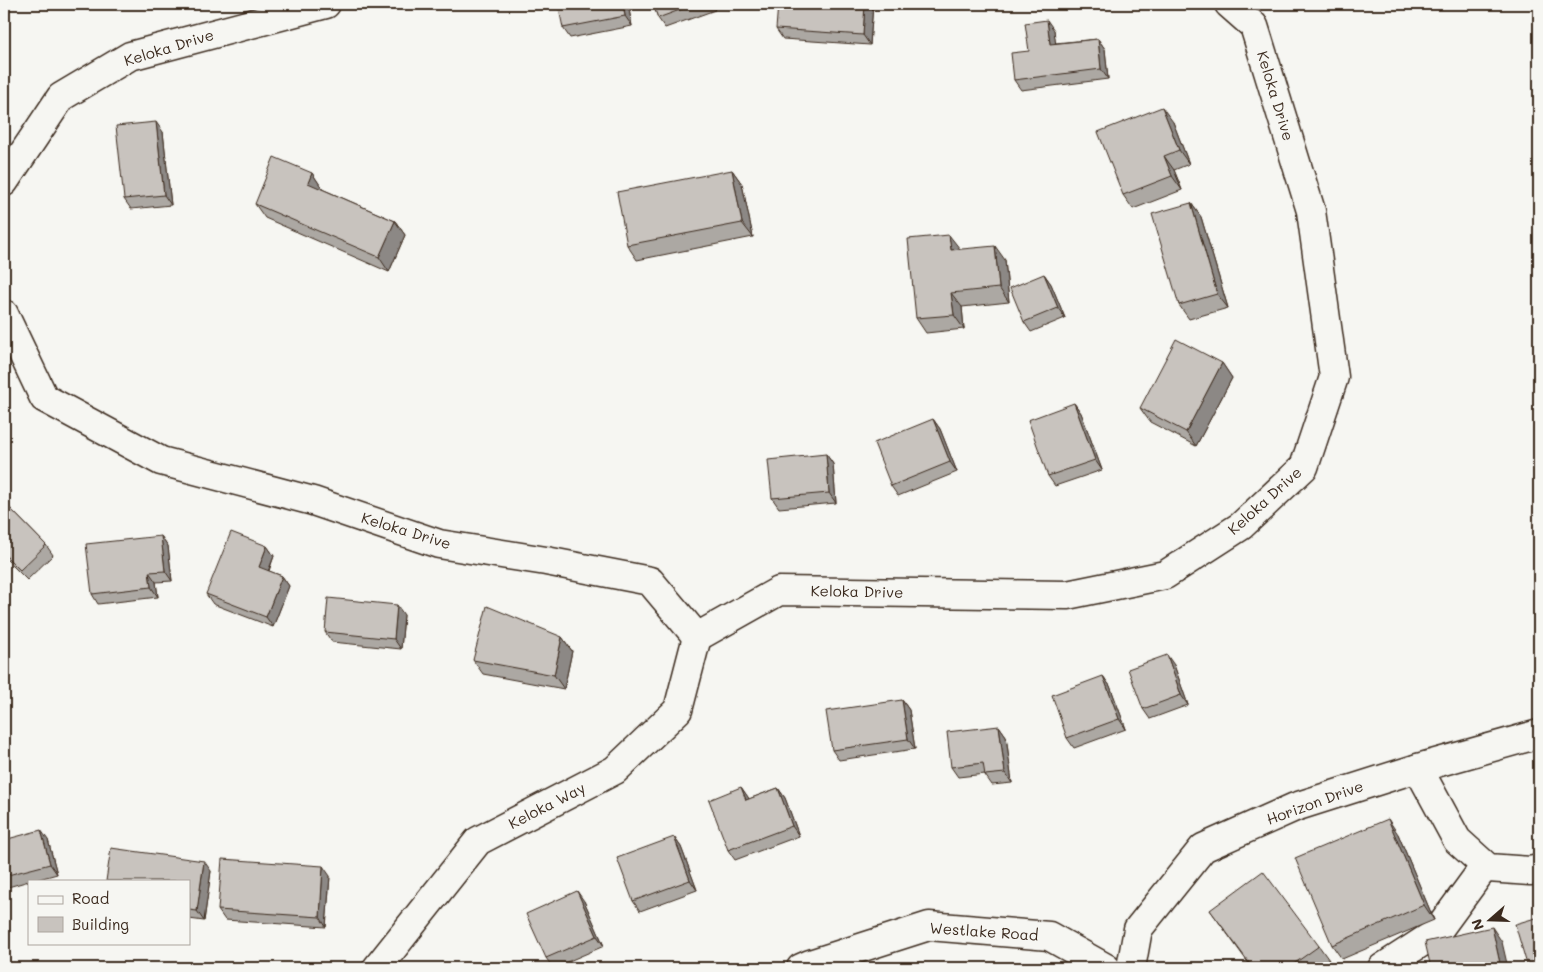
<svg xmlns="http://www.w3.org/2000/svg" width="1543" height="972" font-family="Mali,sans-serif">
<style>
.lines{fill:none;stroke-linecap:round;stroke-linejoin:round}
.minor-casing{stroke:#3b2a1e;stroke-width:31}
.minor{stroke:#f6f6f2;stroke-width:28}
.wall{fill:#aca8a3;stroke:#3b2a1e}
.shaded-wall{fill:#8c8885;stroke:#3b2a1e}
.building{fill:#c8c3be;stroke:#3b2a1e}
.labels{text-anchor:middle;stroke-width:4;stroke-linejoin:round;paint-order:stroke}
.street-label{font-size:15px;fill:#3b2a1e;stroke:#f6f6f2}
</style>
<rect width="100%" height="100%" fill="#f6f6f2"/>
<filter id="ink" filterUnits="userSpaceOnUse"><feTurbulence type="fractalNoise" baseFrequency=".02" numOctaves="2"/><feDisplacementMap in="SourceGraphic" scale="10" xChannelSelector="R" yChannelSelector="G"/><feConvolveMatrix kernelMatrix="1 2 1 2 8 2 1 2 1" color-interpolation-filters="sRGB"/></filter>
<g filter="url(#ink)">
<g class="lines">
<defs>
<g id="minor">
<polyline points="4,182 61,97 130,56 326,4"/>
<polyline points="4,314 44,398 161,461 313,501 439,544 546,561 650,581 697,637 779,591 1067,595 1165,575 1241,526 1304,467 1334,377 1311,211 1254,26 1229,4"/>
<polyline points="1418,768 1457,840 1488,868 1530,871 1539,869"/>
<polyline points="377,968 478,841 615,770 678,710 697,637"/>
<polyline points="801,968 810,964 929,926 1049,936 1106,968"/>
<polyline points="1131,968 1138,929 1203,848 1295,807 1418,768 1539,734"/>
<polyline points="1382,968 1436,933 1485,866"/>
</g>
</defs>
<use href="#minor" class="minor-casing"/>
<use href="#minor" class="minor"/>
</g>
<g class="wall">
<polygon points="628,4 632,26 570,38 563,28"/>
<polygon points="653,4 712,4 715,10 665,28 658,18"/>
<polygon points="873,4 870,45 783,39 776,29"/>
<polygon points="1054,30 1055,43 1098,39 1105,49 1108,79 1021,90 1014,80 1029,51"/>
<polygon points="1173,122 1189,164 1174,170 1182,190 1133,209 1123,195"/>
<polygon points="163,132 171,205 131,209 124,199"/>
<polygon points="732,170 742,184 753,237 637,260 627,245"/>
<polygon points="312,173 322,188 322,189 395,221 405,235 389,272 265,218 255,204"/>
<polygon points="1191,203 1201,217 1228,308 1189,319 1179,305"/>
<polygon points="960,249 1005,260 1009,302 962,307 964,329 926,333 916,318"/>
<polygon points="1044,274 1051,284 1065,318 1031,332 1024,322"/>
<polygon points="1222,363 1232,378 1196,446 1150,422 1140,408"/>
<polygon points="1074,403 1081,413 1102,470 1055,486 1048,476"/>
<polygon points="933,419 940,429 957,472 898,496 891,486"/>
<polygon points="826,454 833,464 836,503 779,508 772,498"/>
<polygon points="4,502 46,545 53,555 27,580 4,557"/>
<polygon points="161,536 168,546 172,581 156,582 158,597 98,604 92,594"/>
<polygon points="267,546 274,556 269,571 282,576 289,586 273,627 213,604 206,594"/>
<polygon points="404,615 401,649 332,642 325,632"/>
<polygon points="562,637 572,651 564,689 483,674 473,660"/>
<polygon points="1174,665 1188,705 1150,719 1143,709"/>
<polygon points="1103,676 1110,686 1126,729 1074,748 1067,738"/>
<polygon points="902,700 909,710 915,749 839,760 832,750"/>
<polygon points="999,726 1006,736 1012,783 992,785 985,775 985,774 958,777 951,767"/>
<polygon points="741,787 749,799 778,788 785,798 799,836 735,860 728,850"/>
<polygon points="1398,834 1434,920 1342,959 1332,945"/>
<polygon points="674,837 681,847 697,890 640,911 633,901"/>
<polygon points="4,840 48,840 57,874 32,881 29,881 8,887 4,881"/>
<polygon points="211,871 204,921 189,919 189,881"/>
<polygon points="330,876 326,927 225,920 218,910"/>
<polygon points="584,901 604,946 553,968 546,958"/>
<polygon points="1210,910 1319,946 1329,960 1318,968 1252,968"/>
</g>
<g class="shaded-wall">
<polygon points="623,4 628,4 632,26 625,16"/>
<polygon points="865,4 873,4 870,45 863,35"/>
<polygon points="1047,20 1054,30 1057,54 1050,44"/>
<polygon points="1098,39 1105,49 1108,79 1101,69"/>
<polygon points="1162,107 1173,122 1189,164 1179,150"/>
<polygon points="156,122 163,132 171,205 164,195"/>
<polygon points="1164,156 1174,170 1182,190 1172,176"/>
<polygon points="732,170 742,184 753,237 742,223"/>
<polygon points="312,173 322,188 318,198 308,183"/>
<polygon points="1191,203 1201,217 1228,308 1217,294"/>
<polygon points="395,221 405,235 389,272 379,257"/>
<polygon points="949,235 960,249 951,250"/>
<polygon points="995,246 1005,260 1009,302 999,288"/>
<polygon points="1044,274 1051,284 1065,318 1058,308"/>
<polygon points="951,293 962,307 964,329 954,315"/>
<polygon points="1222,363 1232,378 1196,446 1186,432"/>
<polygon points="1074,403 1081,413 1102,470 1095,460"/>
<polygon points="933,419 940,429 957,472 950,462"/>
<polygon points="826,454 833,464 836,503 829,493"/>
<polygon points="161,536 168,546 172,581 165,571"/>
<polygon points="267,546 274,556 266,577 259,567"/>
<polygon points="149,572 156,582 158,597 151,587"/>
<polygon points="282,576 289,586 273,627 266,617"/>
<polygon points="397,605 404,615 401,649 394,639"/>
<polygon points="562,637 572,651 564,689 554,675"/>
<polygon points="1167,655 1174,665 1188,705 1181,695"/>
<polygon points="1103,676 1110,686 1126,729 1119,719"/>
<polygon points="902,700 909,710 915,749 908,739"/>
<polygon points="999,726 1006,736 1012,783 1005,773"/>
<polygon points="741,787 748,797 753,810 746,800"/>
<polygon points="778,788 785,798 799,836 792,826"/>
<polygon points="1388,819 1398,834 1434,920 1424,905"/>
<polygon points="41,830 48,840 57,874 50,864"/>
<polygon points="674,837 681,847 697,890 690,880"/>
<polygon points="204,861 211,871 204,921 197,911"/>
<polygon points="323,866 330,876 326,927 320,917"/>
<polygon points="577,891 584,901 604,946 597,936"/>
<polygon points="1492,927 1502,942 1508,968 1501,968"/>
<polygon points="484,962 489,968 486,968"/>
</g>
<g class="building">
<polygon points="558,4 623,4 625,16 563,28"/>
<polygon points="653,4 696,4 658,18"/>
<polygon points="778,4 865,4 863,35 776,29"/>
<polygon points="1047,20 1050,44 1098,39 1101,69 1014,80 1011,53 1029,51 1025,23"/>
<polygon points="1162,107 1179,150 1164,156 1172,176 1123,195 1098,132"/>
<polygon points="156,122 164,195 124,199 116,126"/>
<polygon points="274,157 312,173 308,183 395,221 379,257 255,204"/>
<polygon points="732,170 742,223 627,245 617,192"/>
<polygon points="1191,203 1217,294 1179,305 1152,214"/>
<polygon points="949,235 951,250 995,246 999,288 951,293 954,315 916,318 908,239"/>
<polygon points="1044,274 1058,308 1024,322 1010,288"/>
<polygon points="1176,339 1222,363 1186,432 1140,408"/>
<polygon points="1074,403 1095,460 1048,476 1028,420"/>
<polygon points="933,419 950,462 891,486 874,443"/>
<polygon points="826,454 829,493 772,498 768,460"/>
<polygon points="4,502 46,545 20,570 4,554"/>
<polygon points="231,532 267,546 259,567 282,576 266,617 206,594"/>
<polygon points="161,536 165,571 149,572 151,587 92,594 86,544"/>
<polygon points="328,598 397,605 394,639 325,632"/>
<polygon points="487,606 562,637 554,675 473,660"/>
<polygon points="1167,655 1181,695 1143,709 1128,669"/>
<polygon points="1103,676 1119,719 1067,738 1052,695"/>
<polygon points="902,700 908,739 832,750 826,711"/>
<polygon points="999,726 1005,773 985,775 983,763 951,767 947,732"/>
<polygon points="741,787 746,800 778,788 792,826 728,850 709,800"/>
<polygon points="1388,819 1424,905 1332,945 1295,858"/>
<polygon points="41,830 50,864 4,876 4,840"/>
<polygon points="674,837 690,880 633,901 617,858"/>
<polygon points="111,848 204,861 197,911 189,910 189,881 106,881"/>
<polygon points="222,859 323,866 320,917 218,910"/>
<polygon points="1263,871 1319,946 1288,968 1253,968 1210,910"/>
<polygon points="577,891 597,936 546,958 526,914"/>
<polygon points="1539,917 1539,968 1528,968 1515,924"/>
<polygon points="1492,927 1501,968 1431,968 1425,942"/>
<polygon points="484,962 486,968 448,968"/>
</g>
</g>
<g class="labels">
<g class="street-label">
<text transform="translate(169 48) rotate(-17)" y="5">Keloka Drive</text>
<text transform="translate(1275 96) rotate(73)" y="5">Keloka Drive</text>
<text transform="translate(1265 501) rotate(-42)" y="5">Keloka Drive</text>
<text transform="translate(406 531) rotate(17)" y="5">Keloka Drive</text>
<text transform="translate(857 592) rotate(1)" y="5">Keloka Drive</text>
<text transform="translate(1315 803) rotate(-20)" y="5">Horizon Drive</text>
<text transform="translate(547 806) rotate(-27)" y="5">Keloka Way</text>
<text transform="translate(984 932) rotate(4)" y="5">Westlake Road</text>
</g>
</g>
<rect width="1543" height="972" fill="none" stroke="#f6f6f2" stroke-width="20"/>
<rect x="10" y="10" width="1523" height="952" fill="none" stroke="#3b2a1e" stroke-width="2" filter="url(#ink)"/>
<rect x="28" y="880" width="162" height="65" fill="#f6f6f2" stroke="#aba49d"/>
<rect x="38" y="896" width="25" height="8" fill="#f6f6f2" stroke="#aba49d"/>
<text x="72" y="904" font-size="15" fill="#3b2a1e">Road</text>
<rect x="38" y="917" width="25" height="15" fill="#c8c3be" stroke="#aba49d"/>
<text x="72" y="930" font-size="15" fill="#3b2a1e">Building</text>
<g transform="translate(1490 920) rotate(250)" stroke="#f6f6f2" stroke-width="4" paint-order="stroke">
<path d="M0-4L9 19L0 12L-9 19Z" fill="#3b2a1e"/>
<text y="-8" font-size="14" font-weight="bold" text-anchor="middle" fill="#3b2a1e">N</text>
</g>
</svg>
